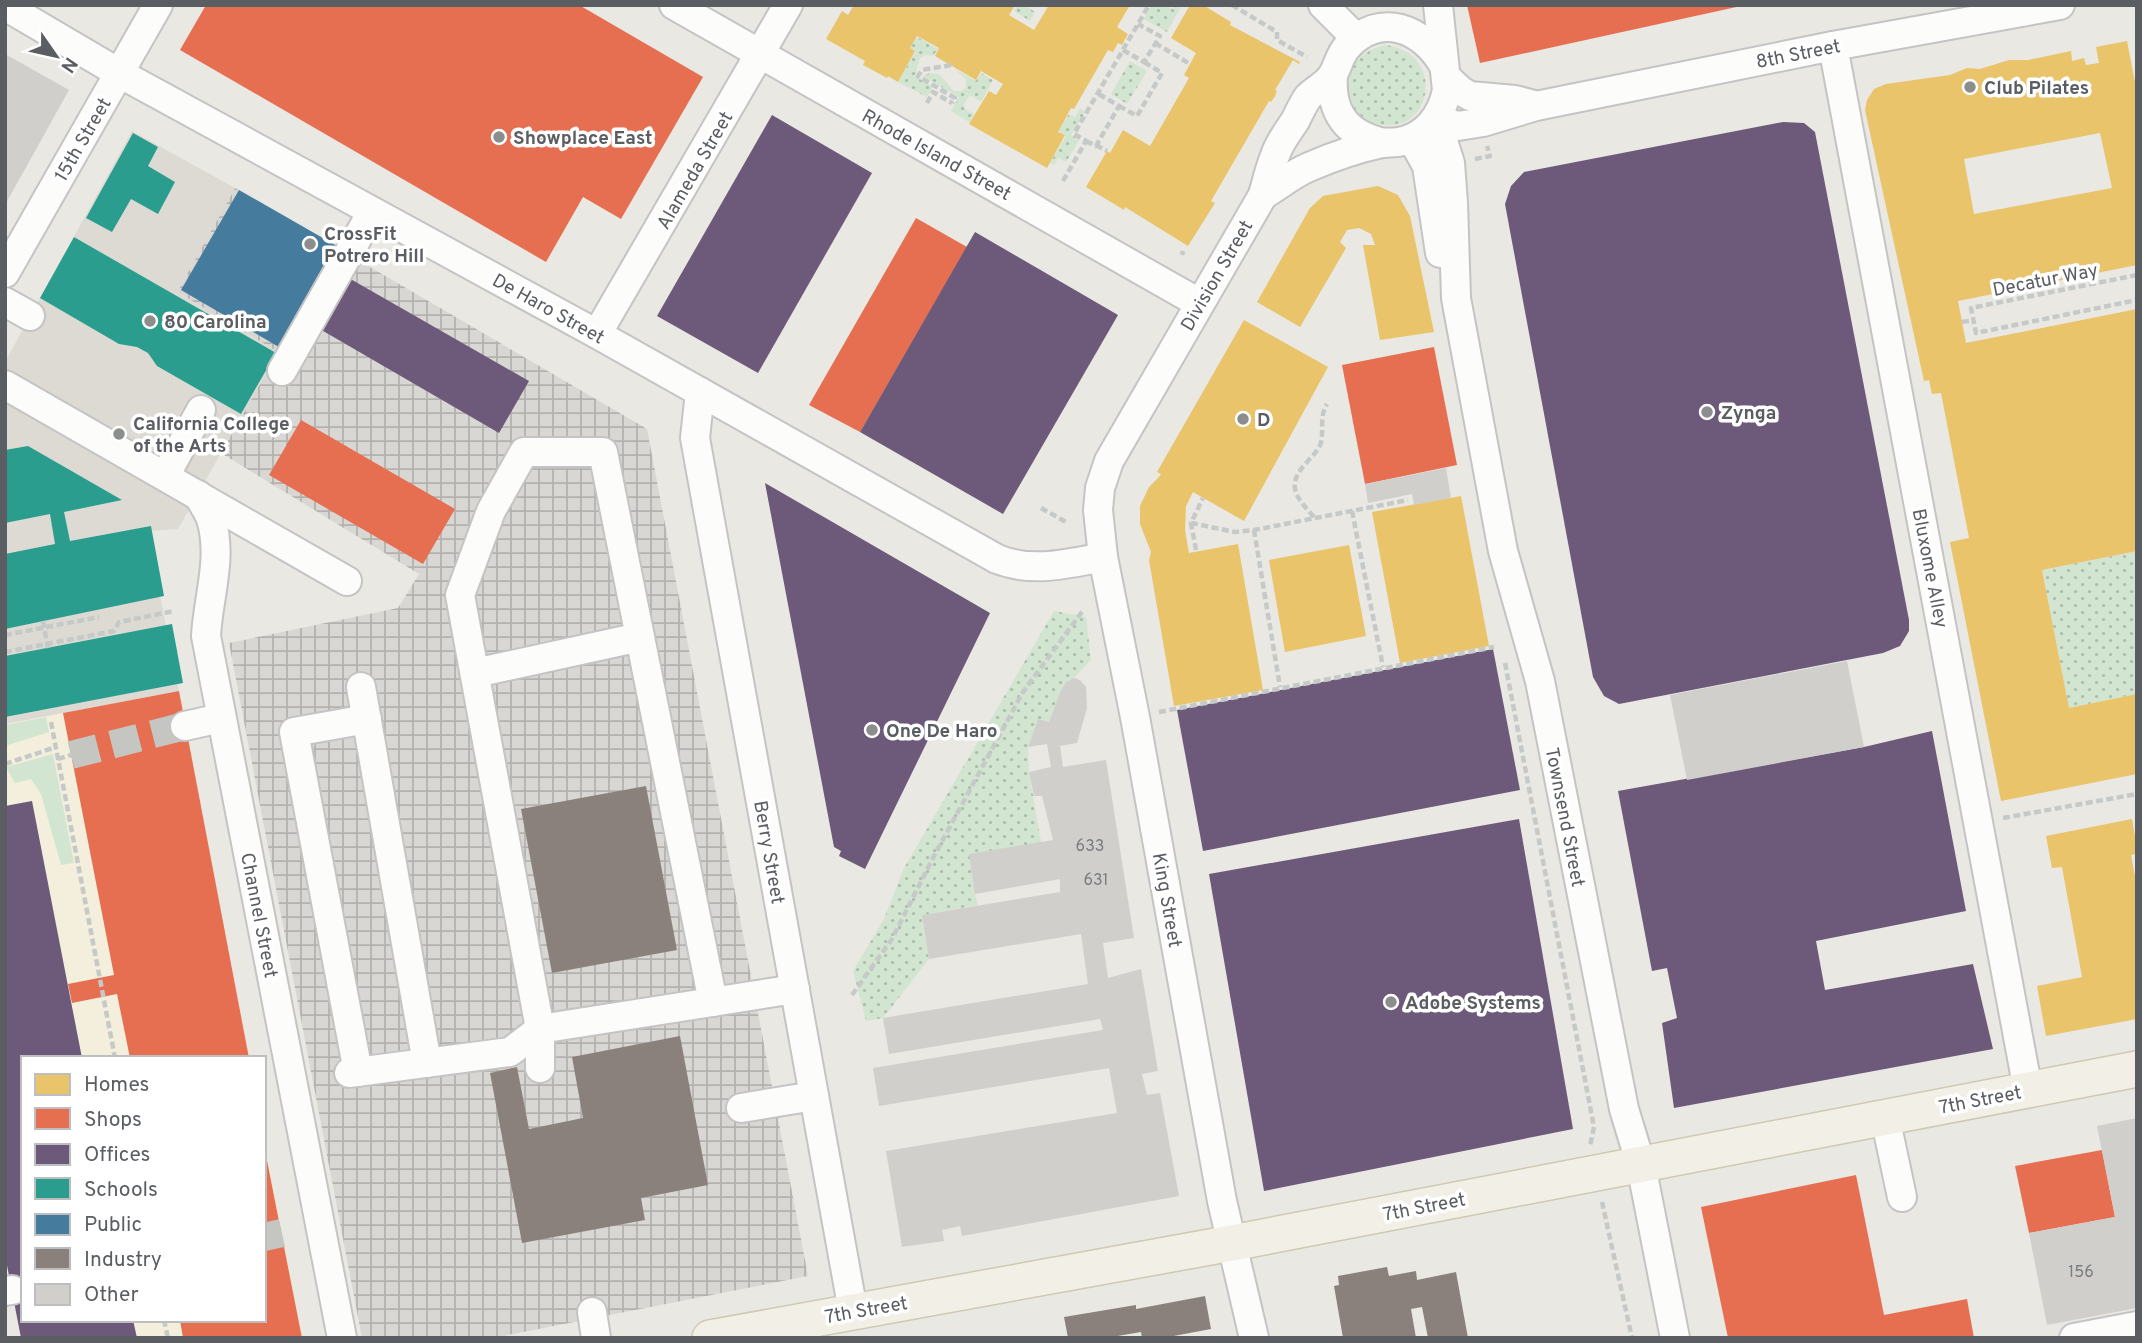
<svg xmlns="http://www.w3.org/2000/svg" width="2142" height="1343" font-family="Overpass,sans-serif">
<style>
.commercial{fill:#f3efdc}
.industrial{fill:url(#industrial-grid)}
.education{fill:#dcdad3}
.grass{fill:url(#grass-dots)}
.garden{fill:#d2e5d0}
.homes{fill:#e9c46a;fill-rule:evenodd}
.shops{fill:#e76f51}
.offices{fill:#6d597a}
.schools{fill:#2a9d8f}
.public{fill:#457b9d}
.industry{fill:#8a817c}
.building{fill:#d0cfcc}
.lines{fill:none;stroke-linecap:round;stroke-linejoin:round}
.minor-tunnel{stroke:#c5c5c2;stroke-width:28;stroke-dasharray:28 14;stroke-linecap:butt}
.minor-casing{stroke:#c5c4c4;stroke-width:32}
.major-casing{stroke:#cfc9b3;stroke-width:38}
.path{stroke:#c5c9c7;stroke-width:4.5;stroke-dasharray:7 3.5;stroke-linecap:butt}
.minor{stroke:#fcfcfb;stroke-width:28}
.major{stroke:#f2f0e6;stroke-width:35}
.poi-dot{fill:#8c8e8e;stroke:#fff;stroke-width:2.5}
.labels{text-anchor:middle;stroke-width:7;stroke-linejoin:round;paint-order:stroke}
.number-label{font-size:16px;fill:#797b7d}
.street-label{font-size:19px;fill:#5a5d61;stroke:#fff}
.poi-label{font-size:19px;font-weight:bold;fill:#5a5d61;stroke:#fff;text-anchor:start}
</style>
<defs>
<pattern id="industrial-grid" width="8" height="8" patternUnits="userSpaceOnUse" patternTransform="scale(1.75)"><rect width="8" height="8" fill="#d9d7d3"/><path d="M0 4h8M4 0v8" fill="none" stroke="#b3b2af"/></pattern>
<pattern id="grass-dots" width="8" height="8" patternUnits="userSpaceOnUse" patternTransform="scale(1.75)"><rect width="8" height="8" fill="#d2e5d0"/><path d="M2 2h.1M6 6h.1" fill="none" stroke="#adbdac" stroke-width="1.8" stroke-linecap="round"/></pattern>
</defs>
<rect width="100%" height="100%" fill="#e9e8e3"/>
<polygon class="commercial" points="179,691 249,1058 23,1058 23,1320 264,1320 264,1140 302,1338 21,1338 5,1256 5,724"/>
<polygon class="industrial" points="235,188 647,429 808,1276 493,1338 362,1338 229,643 398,608 419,574 221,453 278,352 177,292"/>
<polygon class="education" points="132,131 235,188 177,292 278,352 178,529 147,531 179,691 5,724 5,362"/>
<g class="grass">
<polygon points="1014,5 1025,5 1035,12 1030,21 1014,11 1017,7"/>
<polygon points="1152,5 1165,5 1172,9 1174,5 1182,5 1167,32 1144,19"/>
<polygon points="917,37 938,49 933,56 926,55 920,58 915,76 933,87 927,97 898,82 916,51 910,48"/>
<path d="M 1386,45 C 1445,53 1434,132 1382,125 C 1371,124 1360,118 1354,109 C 1335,81 1355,51 1386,45 Z"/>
<polygon points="1130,61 1147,71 1127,104 1111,94"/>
<polygon points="954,69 976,81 981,73 993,80 981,102 970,95 964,104 965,109 974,114 969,122 951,111 959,97 923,76 930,73 939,74 954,91 962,91 966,87 966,79"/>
<polygon points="1080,108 1085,112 1071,135 1079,140 1066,162 1058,158 1054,165 1050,163 1066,136 1058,131 1069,114 1075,117"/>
<polygon points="2137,551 2137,694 2069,708 2042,570"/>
<polygon points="1054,611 1086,617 1091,660 1074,678 1066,682 1049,722 1038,719 1028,747 1029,772 1041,842 975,894 978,905 922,915 929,959 883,1018 866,1021 853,971 884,919 903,870"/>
</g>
<g class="garden">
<polygon points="46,717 49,732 5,746 5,725"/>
<polygon points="53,754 74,863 61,865 41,794 31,779 15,783 6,767"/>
</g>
<g class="homes">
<polygon points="854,5 1011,5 1014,7 1009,15 1034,30 1049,5 1130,5 1117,27 1128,34 1122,45 1118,43 1113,52 1108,50 1074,109 1071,108 1058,132 1065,135 1047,168 969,124 989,91 996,95 1003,84 981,71 976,80 935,56 939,48 917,36 910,48 915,51 898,82 888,76 887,78 863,65 865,61 826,39 842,11 848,15"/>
<polygon points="1190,5 1203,5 1231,22 1230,25 1300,62 1299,64 1293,60 1275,90 1277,91 1275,96 1271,102 1269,101 1211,201 1215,203 1188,246 1125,207 1124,210 1086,187 1107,151 1110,153 1123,130 1150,146 1189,78 1184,75 1196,53 1171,38"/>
<path d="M 2127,41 L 2137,92 L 2137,265 L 1958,301 L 1966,343 L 2137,309 L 2137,551 L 2042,570 L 2069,708 L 2137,694 L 2137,774 L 2001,801 L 1950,542 L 1969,538 L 1941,393 L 1932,394 L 1929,380 L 1924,381 L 1865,110 L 1867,100 L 1874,89 L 1886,84 L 1950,75 L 1967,68 L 1980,69 L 2009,60 L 2028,60 L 2071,51 L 2072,61 L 2084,58 L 2086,65 L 2099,63 L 2096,47 ZM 2100,133 L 2112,188 L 1974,214 L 1964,159 Z"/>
<polygon points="1378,186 1398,195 1410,216 1434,332 1380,340 1363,245 1375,245 1371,234 1359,228 1347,230 1340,242 1346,248 1300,327 1257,302 1310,208 1323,196"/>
<polygon points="1244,320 1328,367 1244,521 1193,492 1186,506 1185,530 1189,553 1238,544 1263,690 1174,706 1149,560 1151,552 1140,524 1140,506 1149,487 1159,477 1161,474 1157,472"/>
<polygon points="1461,496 1489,646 1400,663 1372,512"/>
<polygon points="1349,545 1366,636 1285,652 1269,560"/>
<polygon points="2132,819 2137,848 2137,854 2131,855 2137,887 2137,1019 2046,1036 2037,986 2082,977 2062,867 2052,868 2046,836"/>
</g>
<g class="shops">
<polygon points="206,5 579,5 703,77 621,219 583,197 546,262 180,50"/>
<polygon points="1467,5 1741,5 1741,6 1480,63"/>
<polygon points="916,218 967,247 860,432 809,405"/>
<polygon points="1434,347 1457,465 1365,484 1342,365"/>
<polygon points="301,420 455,509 423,564 269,475"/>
<polygon points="179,691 249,1058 130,1058 117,994 72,1003 68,984 114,975 63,713"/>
<polygon points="264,1145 302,1338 183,1338 180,1320 264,1320"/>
<polygon points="2102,1150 2115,1217 2029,1233 2015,1166"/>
<polygon points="1856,1175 1884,1315 1967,1299 1974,1338 1728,1338 1701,1207"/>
</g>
<g class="offices">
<polygon points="772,115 872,173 758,373 657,316"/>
<polygon points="1783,122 1804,123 1815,132 1909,620 1909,631 1900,646 1883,653 1619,704 1604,696 1593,677 1505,204 1511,186 1524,172"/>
<polygon points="975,232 1118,315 1003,514 860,432"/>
<polygon points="347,277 529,381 499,433 318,328"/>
<polygon points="765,483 990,613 865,869 839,856 841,851 834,847"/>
<polygon points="1493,649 1520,790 1203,851 1177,710"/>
<polygon points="1932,731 1966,911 1816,941 1825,990 1973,964 1993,1049 1674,1108 1662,1023 1677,1018 1667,968 1652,971 1618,791 1864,747"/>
<polygon points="32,801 82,1058 23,1058 23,1320 133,1320 137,1338 21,1338 5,1255 5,806"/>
<polygon points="1519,819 1573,1129 1264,1191 1209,874"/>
</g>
<g class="schools">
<polygon points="133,133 158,147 148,166 175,182 158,214 131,199 112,232 86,218"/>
<polygon points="74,237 276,353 241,414 157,366 148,353 137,347 119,344 40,298"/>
<polygon points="28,446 122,500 64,512 70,541 151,526 164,596 5,629 5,554 55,544 50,514 5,523 5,450"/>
<polygon points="172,624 183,683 5,717 5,656"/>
</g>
<polygon class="public" points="239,190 342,249 284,350 181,290"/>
<g class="industry">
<polygon points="646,786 677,950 552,973 521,809"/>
<polygon points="680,1036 708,1185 641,1198 645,1220 522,1243 490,1073 517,1067 529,1129 583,1118 572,1057"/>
<polygon points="1387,1267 1389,1276 1416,1271 1417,1280 1456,1272 1468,1338 1428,1338 1422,1307 1411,1309 1416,1338 1343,1338 1334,1286 1339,1285 1338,1276"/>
<polygon points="1205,1296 1211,1329 1163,1338 1142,1338 1141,1332 1106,1338 1068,1338 1064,1317 1136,1305 1136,1309"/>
</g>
<g class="building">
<polygon points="5,54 69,90 5,205"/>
<polygon points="1446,468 1451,498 1414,505 1412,494 1368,503 1365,484"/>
<polygon points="1847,661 1864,747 1687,780 1670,695"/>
<polygon points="1074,678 1080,680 1086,687 1087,708 1077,743 1060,746 1063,767 1106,760 1134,938 1103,943 1108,978 1141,969 1158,1071 1142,1074 1147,1095 1160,1093 1179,1196 962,1236 960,1226 942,1230 944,1241 902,1247 886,1151 1117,1113 1109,1068 879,1106 873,1068 1103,1030 1100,1019 889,1054 883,1018 1088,984 1081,934 929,959 922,915 1060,892 1060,879 975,894 969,854 1053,840 1042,796 1034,796 1029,772 1051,767 1047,744 1028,747 1038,719 1049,722 1060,693 1066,682"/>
<polygon points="2137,1118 2137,1308 2047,1325 2029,1233 2115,1217 2097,1126"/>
</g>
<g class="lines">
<g class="minor-tunnel">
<polyline points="71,755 185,726"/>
<polyline points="264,1237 282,1233"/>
</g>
<defs>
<g id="minor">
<polyline points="674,5 1199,303"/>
<polyline points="1323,5 1356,38"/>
<path d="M 5,6 L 119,73 L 597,334 L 997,559 C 1032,573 1066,564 1103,557"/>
<polyline points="1833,46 2028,1090"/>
<path d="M 1333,75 C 1330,113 1347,135 1384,143"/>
<polyline points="1446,77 1461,91 1470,96 1515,100 1534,105"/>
<polyline points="1436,119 1450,163 1453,203 1456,298 1503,551 1540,681 1624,1109 1641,1165 1675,1338"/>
<polyline points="1436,119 1458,126 1483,122 1536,106 1833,46 2060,5"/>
<polyline points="1412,139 1427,166 1440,253"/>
<path d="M 1263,195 C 1279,186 1292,174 1309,167 C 1332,157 1358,148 1382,143 C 1387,142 1393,143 1398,142 C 1425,138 1442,116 1447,90 L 1438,5"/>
<polyline points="5,273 158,5"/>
<polyline points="5,302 30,316"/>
<polyline points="597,334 788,5"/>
<polyline points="282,371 372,212"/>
<polyline points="5,385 347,581"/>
<polyline points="700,392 695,438 853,1311"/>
<polyline points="165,476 201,410"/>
<path d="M 198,495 C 202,502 208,511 211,519 C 223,558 208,597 206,636 L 342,1338"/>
<polyline points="475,673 640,637"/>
<polyline points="361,687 427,1063"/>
<polyline points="185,726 221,718"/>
<polyline points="540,1068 540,1029 460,595 491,511 524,452 603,452 713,1002"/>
<polyline points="358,1072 294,732 367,719"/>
<polyline points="349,1073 510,1052 540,1029 795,989"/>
<polyline points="741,1108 814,1096"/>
<polyline points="1885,1117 1902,1197"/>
<polyline points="5,1291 12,1290"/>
<polyline points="592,1312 596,1338"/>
<path d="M 1254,1338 L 1222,1201 L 1135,717 L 1103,557 L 1098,510 L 1100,488 L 1109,461 L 1263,195 C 1267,181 1270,167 1276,153 C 1280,142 1288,131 1295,121 C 1299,113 1303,104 1308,97 C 1315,90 1327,84 1332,76 C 1338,67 1339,56 1347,47 C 1380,11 1423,28 1444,66"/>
<polyline points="2074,1338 2137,1326"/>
</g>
<polyline id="major" points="710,1338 1232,1243 2137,1069"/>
</defs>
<use href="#minor" class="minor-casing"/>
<use href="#major" class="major-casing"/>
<g class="path">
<polyline points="1232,5 1277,32 1277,40 1307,57"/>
<polyline points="1155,43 1190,64"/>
<polyline points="1123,50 1144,62 1160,36 1138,24"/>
<polyline points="951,65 922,70 918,76 955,98 952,103"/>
<polyline points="927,103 933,92 952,103"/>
<polyline points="1119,106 1137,116 1162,73 1144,62"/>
<polyline points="1086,141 1096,146 1119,106 1097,93"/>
<polyline points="1096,145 1107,151"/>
<polyline points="1475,159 1490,156 1487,146"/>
<polyline points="1063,181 1086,141 1074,134 1149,5"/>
<polyline points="1182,255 1183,251"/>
<polyline points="2137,275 1971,308 1976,333 2137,300"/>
<polyline points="1962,322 1974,320"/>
<polyline points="1041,508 1066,522"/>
<polyline points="1352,511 1383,667"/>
<path d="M 1314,517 C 1295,496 1285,485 1308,461 C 1313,455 1319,450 1321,442 C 1324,428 1319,417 1327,404"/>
<polyline points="1191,523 1235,532 1254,530 1408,500"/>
<polyline points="1254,530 1280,687"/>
<polyline points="1196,550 1191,523 1203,498"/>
<polyline points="43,621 48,648"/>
<polyline points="5,635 99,617"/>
<polyline points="5,652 114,631 119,622 174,611"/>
<polyline points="1505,663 1594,1127 1590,1146"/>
<polyline points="1159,712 1494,647"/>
<polyline points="51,722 115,1058"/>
<polyline points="58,759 71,755"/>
<polyline points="5,764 56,747"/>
<polyline points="2003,818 2137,794"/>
<polyline points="852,995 892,939 934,856 1023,692 1084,609"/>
<polyline points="1602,1202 1632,1338"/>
<polyline points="164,1320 168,1338"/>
</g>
<use href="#minor" class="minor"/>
<use href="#major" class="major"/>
</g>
<g class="poi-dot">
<circle cx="1970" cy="87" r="7"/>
<circle cx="499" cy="137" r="7"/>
<circle cx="310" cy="244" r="7"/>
<circle cx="150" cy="321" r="7"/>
<circle cx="1707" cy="412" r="7"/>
<circle cx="1243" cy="419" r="7"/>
<circle cx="119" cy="434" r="7"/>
<circle cx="872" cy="730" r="7"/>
<circle cx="1391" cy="1002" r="7"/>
</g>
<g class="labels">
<g class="number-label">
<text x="1090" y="851">633</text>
<text x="1096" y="885">631</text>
<text x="2081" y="1277">156</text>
</g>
<g class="street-label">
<text transform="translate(1798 53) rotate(-11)" y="7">8th Street</text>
<text transform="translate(82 139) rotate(-60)" y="7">15th Street</text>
<text transform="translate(937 154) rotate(29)" y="7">Rhode Island Street</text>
<text transform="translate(694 170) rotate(-60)" y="7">Alameda Street</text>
<text transform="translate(1216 275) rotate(-60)" y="7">Division Street</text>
<text transform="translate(2045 279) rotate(-11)" y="7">Decatur Way</text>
<text transform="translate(549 308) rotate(29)" y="7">De Haro Street</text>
<text transform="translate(1931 568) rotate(79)" y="7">Bluxome Alley</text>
<text transform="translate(1566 817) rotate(79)" y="7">Townsend Street</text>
<text transform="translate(770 852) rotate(80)" y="7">Berry Street</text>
<text transform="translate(1168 900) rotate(80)" y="7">King Street</text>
<text transform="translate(260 915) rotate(79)" y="7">Channel Street</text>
<text transform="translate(1980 1099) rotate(-11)" y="7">7th Street</text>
<text transform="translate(1424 1206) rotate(-11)" y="7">7th Street</text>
<text transform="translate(866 1309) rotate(-10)" y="7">7th Street</text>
</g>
<g class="poi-label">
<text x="1984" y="94">Club Pilates</text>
<text x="513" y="144">Showplace East</text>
<text x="324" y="240">CrossFit<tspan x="324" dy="22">Potrero Hill</tspan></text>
<text x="164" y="328">80 Carolina</text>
<text x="1721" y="419">Zynga</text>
<text x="1257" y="426">D</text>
<text x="133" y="430">California College<tspan x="133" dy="22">of the Arts</tspan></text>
<text x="886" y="737">One De Haro</text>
<text x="1405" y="1009">Adobe Systems</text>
</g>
</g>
<rect width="2142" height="1343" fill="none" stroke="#5a5d61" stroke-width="14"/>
<rect x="21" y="1056" width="245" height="266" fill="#ffffff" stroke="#bdbec0" stroke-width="2"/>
<rect x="35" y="1074" width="35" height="21" fill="#e9c46a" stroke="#bdbec0" stroke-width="2"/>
<text x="84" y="1091" font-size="21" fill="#5a5d61">Homes</text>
<rect x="35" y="1108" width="35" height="21" fill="#e76f51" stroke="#bdbec0" stroke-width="2"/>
<text x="84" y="1126" font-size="21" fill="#5a5d61">Shops</text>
<rect x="35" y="1144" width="35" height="21" fill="#6d597a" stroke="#bdbec0" stroke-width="2"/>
<text x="84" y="1161" font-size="21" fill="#5a5d61">Offices</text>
<rect x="35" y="1178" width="35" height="21" fill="#2a9d8f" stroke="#bdbec0" stroke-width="2"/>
<text x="84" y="1196" font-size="21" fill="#5a5d61">Schools</text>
<rect x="35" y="1214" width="35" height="21" fill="#457b9d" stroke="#bdbec0" stroke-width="2"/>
<text x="84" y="1231" font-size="21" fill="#5a5d61">Public</text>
<rect x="35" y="1248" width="35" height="21" fill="#8a817c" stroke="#bdbec0" stroke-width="2"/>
<text x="84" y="1266" font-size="21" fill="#5a5d61">Industry</text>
<rect x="35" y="1284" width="35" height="21" fill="#d0cfcc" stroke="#bdbec0" stroke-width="2"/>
<text x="84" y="1301" font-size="21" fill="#5a5d61">Other</text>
<g transform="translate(56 56) rotate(124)" stroke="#ffffff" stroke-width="5" paint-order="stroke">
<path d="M0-5L12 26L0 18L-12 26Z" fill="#5a5d61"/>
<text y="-10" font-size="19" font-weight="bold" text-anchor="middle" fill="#5a5d61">N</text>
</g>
</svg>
